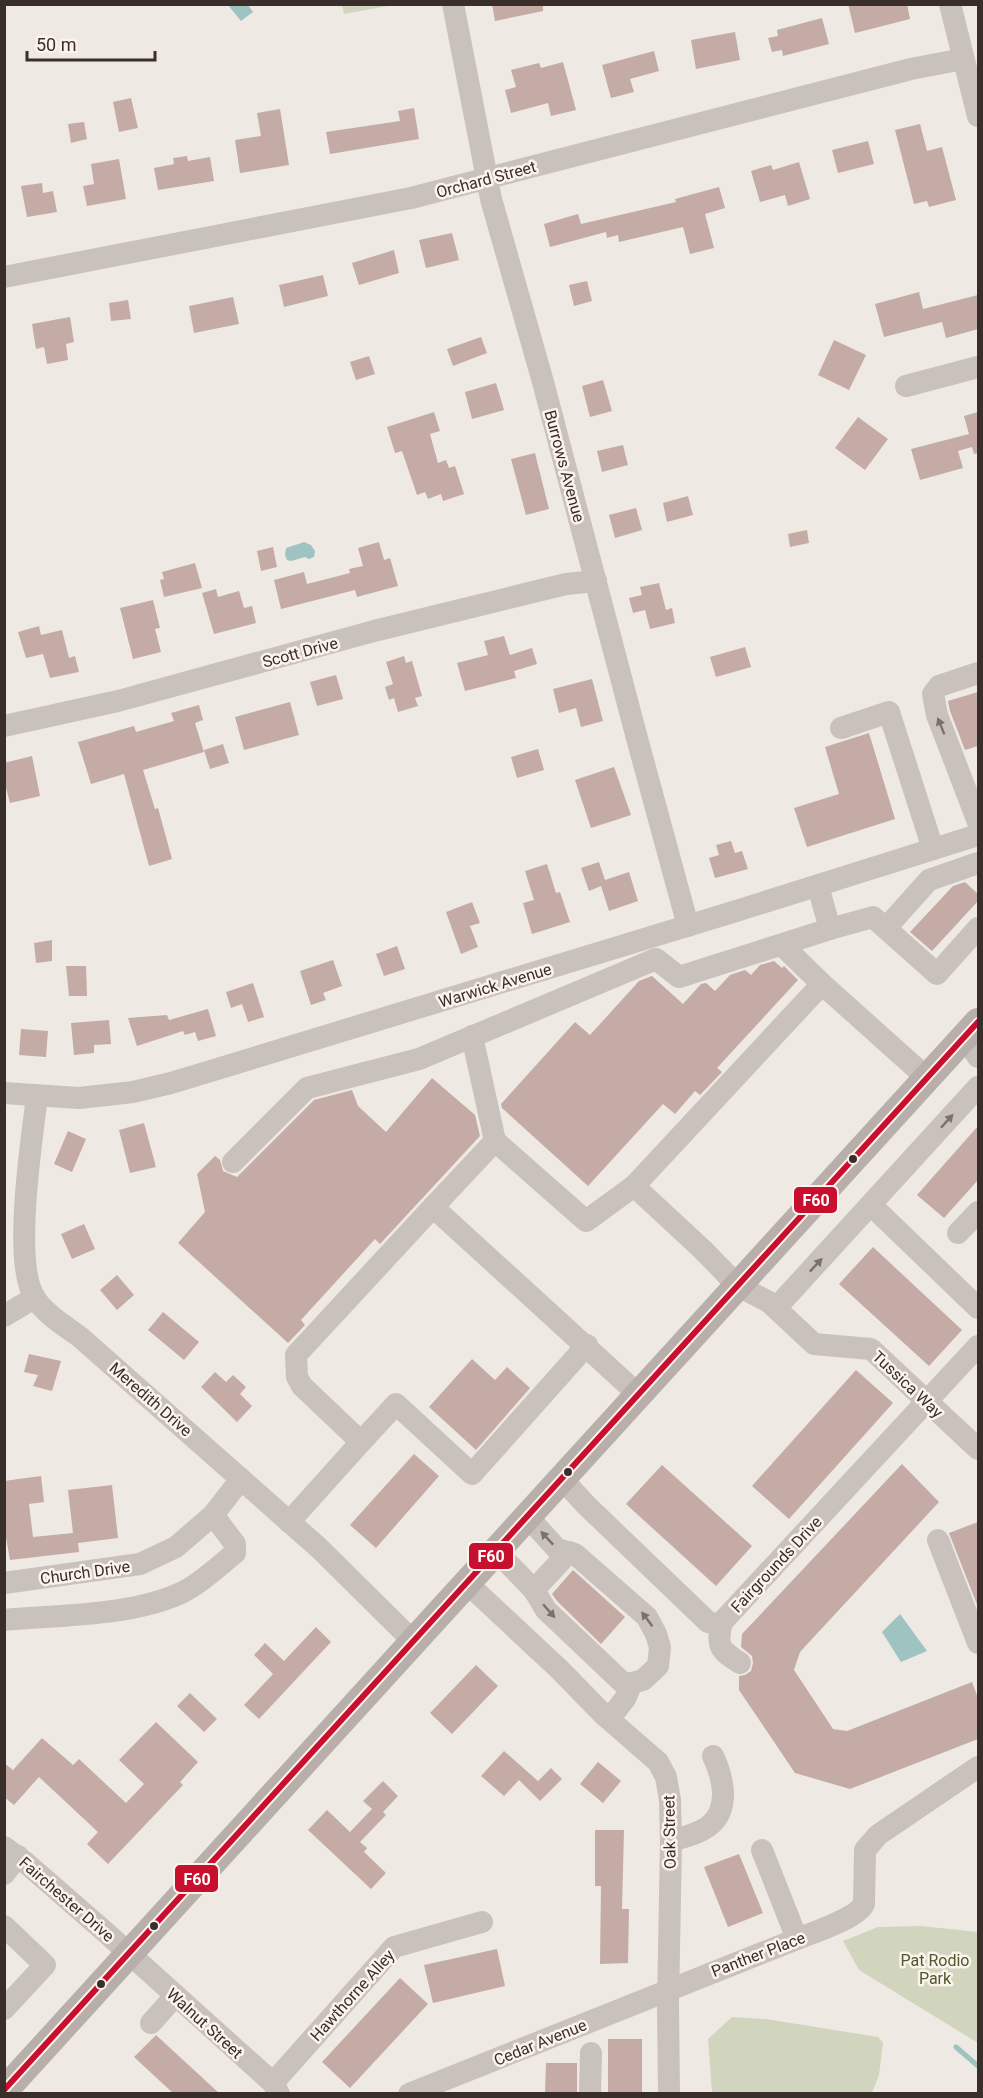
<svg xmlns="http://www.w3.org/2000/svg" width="983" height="2098" font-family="Roboto,sans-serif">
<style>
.green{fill:#d2d5bd}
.water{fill:#9ec3c0}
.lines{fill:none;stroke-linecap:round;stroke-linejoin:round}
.stream{stroke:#9ec3c0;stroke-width:5}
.building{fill:#c4aba5}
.minor{stroke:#c9c1bc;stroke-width:22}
.major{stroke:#b8afab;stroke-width:28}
.bus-1-casing{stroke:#fbf3ec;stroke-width:10}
.bus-1{stroke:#c8102e;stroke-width:6}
.oneway{fill:#7a706c}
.bus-dot{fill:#3a2e2a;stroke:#fbf3ec;stroke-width:2}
.labels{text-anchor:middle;stroke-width:5;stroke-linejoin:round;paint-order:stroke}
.street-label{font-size:16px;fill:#3a2e2a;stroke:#fbf3ec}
.park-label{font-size:16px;fill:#4d5a2c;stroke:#fbf3ec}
.line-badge{stroke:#fbf3ec;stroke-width:2}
.badge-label{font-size:16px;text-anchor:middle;font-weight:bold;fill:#fff}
</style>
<rect width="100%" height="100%" fill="#efe9e4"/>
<g class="green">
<polygon points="342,5 342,4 393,5 344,14"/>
<polygon points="921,1926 978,1932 978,2043 859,1970 843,1941 878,1927"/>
<polygon points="732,2017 766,2019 878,2037 883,2043 879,2075 872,2093 712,2093 708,2039"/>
</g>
<g class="water">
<polygon points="228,5 248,5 253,12 241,21"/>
<polygon points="304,542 311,545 315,551 314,557 309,559 305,557 291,561 287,560 285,555 286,548"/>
<polygon points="900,1614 927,1651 901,1662 882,1632"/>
</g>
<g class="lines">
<polyline class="stream" points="956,2047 978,2066"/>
</g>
<g class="building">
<polygon points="492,4 543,4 543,11 495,21"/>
<polygon points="848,4 907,4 910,19 855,33"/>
<polygon points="822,18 829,44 783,56 782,50 772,52 768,38 778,36 777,30"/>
<polygon points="735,32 740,60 696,69 691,40"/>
<polygon points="654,51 659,71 630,79 634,92 611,98 602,65"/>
<polygon points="563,62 576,110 551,116 548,103 511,113 505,90 516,87 511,70 539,63 541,68"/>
<polygon points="131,98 138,128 119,132 113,102"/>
<polygon points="414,108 419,139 330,154 326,132 400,121 398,111"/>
<polygon points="280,109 289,165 240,173 235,140 261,136 257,113"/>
<polygon points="84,122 87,139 71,143 68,124"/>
<polygon points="920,124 927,151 942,147 956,200 929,207 927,201 914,204 895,130"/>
<polygon points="868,141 874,164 838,173 832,150"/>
<polygon points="187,156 188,161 210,157 214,181 158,190 154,168 174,164 173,158"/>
<polygon points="119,159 126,199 87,206 83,186 94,184 91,164"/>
<polygon points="799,162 810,199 788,206 785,195 760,202 751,171 771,165 773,170"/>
<polygon points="42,183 43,193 53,191 57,212 27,217 21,186"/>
<polygon points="719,187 725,208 705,214 714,248 690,254 683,227 619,242 618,235 607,238 606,232 550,247 544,224 578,214 581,224 676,202 675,199"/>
<polygon points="452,233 459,260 426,268 419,240"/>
<polygon points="394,250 399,273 359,285 352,263"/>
<polygon points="323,275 328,296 284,307 279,285"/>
<polygon points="587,281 592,301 574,306 569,285"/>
<polygon points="919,292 923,309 978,295 978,329 946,338 942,322 884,337 875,304"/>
<polygon points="233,297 239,324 194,333 189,306"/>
<polygon points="128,300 131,319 111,321 109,303"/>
<polygon points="70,317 74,342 66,344 68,360 47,364 44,347 36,349 32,324"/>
<polygon points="481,337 487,353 453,366 447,349"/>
<polygon points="834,340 866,355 849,390 818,375"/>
<polygon points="369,356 375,374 356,380 350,362"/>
<polygon points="603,380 612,411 590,417 582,386"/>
<polygon points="496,383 504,410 472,419 465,392"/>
<polygon points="434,412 440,431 430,434 438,463 446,460 449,468 455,466 464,494 443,501 441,494 428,499 425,492 417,495 402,451 395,453 387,427"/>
<polygon points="978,412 978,453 974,454 972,447 958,451 963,468 920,480 911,449 969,434 964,416"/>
<polygon points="858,417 888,439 865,470 835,448"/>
<polygon points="623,445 628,465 602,472 597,451"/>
<polygon points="535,453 549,509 526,515 511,459"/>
<polygon points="688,496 693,515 667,522 663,503"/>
<polygon points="636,508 642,530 615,538 609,515"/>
<polygon points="807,530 809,543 790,547 788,534"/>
<polygon points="379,542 384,560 390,558 398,586 357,597 355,590 281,609 274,580 304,572 307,584 350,573 349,569 363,566 358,548"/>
<polygon points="273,547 277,567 261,571 257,551"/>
<polygon points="195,563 202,588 164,597 160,580 164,579 162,572"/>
<polygon points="659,583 666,610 672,608 675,623 650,629 645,610 633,613 629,598 642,595 640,587"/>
<polygon points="216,589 218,597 239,591 244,608 252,606 256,623 214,634 202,593"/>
<polygon points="153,600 160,628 155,629 161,652 133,659 120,608"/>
<polygon points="39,626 41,635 62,630 69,658 75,656 79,672 50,678 43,654 26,658 18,632"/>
<polygon points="504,636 510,655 532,648 537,664 514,671 516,678 465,691 457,663 488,655 484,641"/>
<polygon points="745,647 751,667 716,677 710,657"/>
<polygon points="404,656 406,663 412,661 422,696 415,698 418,706 398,712 394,698 389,700 385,687 393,684 386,662"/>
<polygon points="336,675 343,699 317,706 310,682"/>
<polygon points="592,679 603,721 581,727 576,708 559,713 553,689"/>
<polygon points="978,692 978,746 965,750 950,711 948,701"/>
<polygon points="290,702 299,735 244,750 235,717"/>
<polygon points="199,705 203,720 195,723 204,752 143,770 155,809 158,808 172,859 149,866 124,774 91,784 78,742 134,726 136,732 174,721 171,713"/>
<polygon points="869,733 895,819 807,847 794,808 839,794 825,747"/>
<polygon points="223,744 229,763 210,769 204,750"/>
<polygon points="538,749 544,770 517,778 511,757"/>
<polygon points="32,756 40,796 10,803 4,780 4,763"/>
<polygon points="614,767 631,815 591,828 575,780"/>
<polygon points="731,841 735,853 742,851 748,869 715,878 709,858 719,855 716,845"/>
<polygon points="599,862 605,880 629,872 638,901 609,911 601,886 589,891 581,868"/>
<polygon points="547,864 556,893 560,892 570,922 532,934 523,903 534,900 525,871"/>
<polygon points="965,882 978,894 978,901 932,951 910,932 953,886"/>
<polygon points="472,902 480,923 470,926 478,947 461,954 446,912"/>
<polygon points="52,940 52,961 36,963 34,943"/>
<polygon points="397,946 405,969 384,976 376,954"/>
<polygon points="333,960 342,986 323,993 326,1000 311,1005 300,971"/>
<polygon points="774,961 782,968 784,966 798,980 717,1068 722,1072 700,1095 695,1091 675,1114 663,1104 588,1186 502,1108 501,1104 575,1022 590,1035 639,981 652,976 683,1004 701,984 706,983 715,991 730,975 745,970 751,975 760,965"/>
<polygon points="66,966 86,966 87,996 69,996"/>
<polygon points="253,983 264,1017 248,1022 242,1004 231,1008 226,992"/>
<polygon points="208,1009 216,1036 198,1041 195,1032 185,1035 183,1031 137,1046 128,1018 167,1015 169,1020"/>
<polygon points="109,1020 111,1044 94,1045 94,1053 74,1055 71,1023"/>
<polygon points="21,1029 48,1031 46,1057 19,1055"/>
<polygon points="432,1078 475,1115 480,1136 380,1244 375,1239 301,1320 305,1325 288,1343 178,1243 205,1212 197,1174 215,1156 220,1160 223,1171 237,1177 314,1100 352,1090 358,1106 386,1132"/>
<polygon points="144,1123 156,1167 130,1173 119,1130"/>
<polygon points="978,1126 978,1180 944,1218 917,1195"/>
<polygon points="68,1131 86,1139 72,1172 54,1164"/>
<polygon points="84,1224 95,1249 72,1259 61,1234"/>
<polygon points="873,1247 962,1330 929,1366 839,1284"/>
<polygon points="117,1275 134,1295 117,1310 100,1290"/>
<polygon points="163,1312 199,1342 184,1360 148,1330"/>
<polygon points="29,1354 61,1361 52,1391 33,1386 38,1375 24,1372"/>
<polygon points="472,1359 495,1380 507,1367 530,1388 476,1450 429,1407"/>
<polygon points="856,1370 893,1403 789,1519 752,1486"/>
<polygon points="215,1372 226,1382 233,1375 246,1387 240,1394 252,1406 237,1422 201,1387"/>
<polygon points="414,1454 439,1476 376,1548 350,1525"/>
<polygon points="902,1464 939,1502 800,1652 794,1670 833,1729 847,1731 972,1682 978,1698 978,1739 850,1789 795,1773 739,1690 739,1676 745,1675 751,1671 753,1663 752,1656 741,1647 742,1634"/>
<polygon points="662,1465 752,1546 716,1586 626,1504"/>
<polygon points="41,1476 44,1502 29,1504 33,1537 73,1533 68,1490 112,1485 118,1538 78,1543 79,1552 10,1560 4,1527 4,1481"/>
<polygon points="978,1522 978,1607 949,1533"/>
<polygon points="573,1570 625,1617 601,1644 557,1601 552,1594"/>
<polygon points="316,1627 331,1642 259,1719 244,1705 273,1674 254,1655 265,1643 284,1661"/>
<polygon points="476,1665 498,1686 452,1734 430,1713"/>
<polygon points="190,1693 217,1719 204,1732 177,1706"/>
<polygon points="156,1722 198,1762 180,1782 183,1785 108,1864 87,1844 98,1832 39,1777 14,1805 4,1797 4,1763 13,1770 42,1738 73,1765 79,1759 126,1803 144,1784 119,1760"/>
<polygon points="504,1751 538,1781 551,1768 562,1779 540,1801 519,1780 504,1796 481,1776"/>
<polygon points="598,1762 621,1781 603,1803 580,1784"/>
<polygon points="383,1781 398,1796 383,1812 386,1815 360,1842 367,1848 364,1852 386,1873 371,1889 308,1830 327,1810 350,1832 372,1809 363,1801"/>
<polygon points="595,1830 624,1830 622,1909 629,1909 628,1963 600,1964 601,1886 595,1886"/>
<polygon points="739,1854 763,1913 728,1927 704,1867"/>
<polygon points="497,1949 505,1986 433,2003 424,1965"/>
<polygon points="400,1978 428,2004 350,2088 322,2062"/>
<polygon points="156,2035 220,2094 174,2094 134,2057"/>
<rect x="608" y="2039" width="34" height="55"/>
<polygon points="546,2063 577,2063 577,2094 545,2094"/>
</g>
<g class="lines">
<g class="minor">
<polyline points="453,4 491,199 543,382 638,742 688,926"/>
<polyline points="950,4 978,116"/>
<polyline points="4,277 411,198 911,69 963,59"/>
<polyline points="906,386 978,367"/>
<polyline points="978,673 939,686 933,694 937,715 978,822"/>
<polyline points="4,726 118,701 374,631 566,584 596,581"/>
<polyline points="841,728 889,712 933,849"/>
<polyline points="886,928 929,880 978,863"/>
<polyline points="830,929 873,917 937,974 978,928"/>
<polyline points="782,945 822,984"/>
<polyline points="472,1036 495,1141"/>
<polyline points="964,1037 978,1057"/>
<polyline points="927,1078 822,984 634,1186 703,1250 738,1286 769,1302 814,1344 871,1349 978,1449"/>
<polyline points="4,1093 79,1098 133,1092 171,1083 733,912 978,835"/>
<path d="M 37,1096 C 32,1139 12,1264 35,1298 C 45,1314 65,1326 80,1337 L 319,1548 L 414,1642"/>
<polyline points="233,1162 307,1088 419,1059 656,959 679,977 830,929 818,886"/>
<polyline points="871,1205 978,1308"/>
<polyline points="433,1207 495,1141 586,1221 634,1186"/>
<polyline points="958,1233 978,1212"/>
<polyline points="776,1308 978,1087"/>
<polyline points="4,1316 34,1298"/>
<polyline points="361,1442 396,1404 472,1474 587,1345"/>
<polyline points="563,1480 586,1505 708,1622 715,1624 722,1622 978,1346"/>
<polyline points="289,1522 361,1442 302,1386 297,1377 296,1355 433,1207 639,1395"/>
<polyline points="938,1540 978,1643"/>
<polyline points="497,1552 534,1590 546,1610 623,1683 632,1683 643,1680 658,1666 660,1647 656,1634 647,1617 575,1554 557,1549 528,1517"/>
<polyline points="4,1583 140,1564 176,1547 213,1515 241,1479"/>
<polyline points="468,1584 559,1669 604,1715 658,1762 666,1777 670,1800 671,1841 668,2005 669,2094"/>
<polyline points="534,1590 569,1552"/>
<path d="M 4,1620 C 60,1615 133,1616 183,1592 C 200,1584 220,1565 235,1553 L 235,1544 L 213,1515"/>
<path d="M 722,1622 C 716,1647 720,1650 740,1663"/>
<polyline points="609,1719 625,1699 632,1683"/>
<path d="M 671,1841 C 699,1833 724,1827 723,1792 C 722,1779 719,1768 713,1756"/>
<polyline points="4,1847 26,1863 103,1930 273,2083 279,2094"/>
<polyline points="762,1850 797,1939"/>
<polyline points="4,1874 18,1856"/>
<polyline points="4,1926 45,1965 4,2009"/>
<polyline points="151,2023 175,1996"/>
<polyline points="273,2083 394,1947 482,1922"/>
<path d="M 409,2094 L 797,1939 C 814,1932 856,1919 864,1904 L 865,1850 L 878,1835 L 978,1767"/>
<polyline points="590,2094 591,2053"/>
</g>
<polyline class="major" points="4,2091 978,1022"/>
<defs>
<polyline id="bus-1" points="4,2090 978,1022"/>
</defs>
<use href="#bus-1" class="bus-1-casing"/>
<use href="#bus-1" class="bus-1"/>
</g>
<defs><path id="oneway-solid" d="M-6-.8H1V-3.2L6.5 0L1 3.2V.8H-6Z" transform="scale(1.5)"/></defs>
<g class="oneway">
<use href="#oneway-solid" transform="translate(941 726) rotate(-112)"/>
<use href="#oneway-solid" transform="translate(947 1121) rotate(-48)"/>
<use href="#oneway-solid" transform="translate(816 1265) rotate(-47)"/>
<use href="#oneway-solid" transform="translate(547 1538) rotate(-133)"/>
<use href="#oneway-solid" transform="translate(549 1611) rotate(49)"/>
<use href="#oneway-solid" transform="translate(647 1619) rotate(-127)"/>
</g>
<g class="bus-dot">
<circle cx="853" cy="1159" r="5"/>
<circle cx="568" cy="1472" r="5"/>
<circle cx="154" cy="1926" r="5"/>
<circle cx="101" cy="1984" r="5"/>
</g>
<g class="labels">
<g class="street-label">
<text transform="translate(486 179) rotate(-15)" y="6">Orchard Street</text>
<text transform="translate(565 466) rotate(75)" y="6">Burrows Avenue</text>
<text transform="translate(300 652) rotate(-15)" y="6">Scott Drive</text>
<text transform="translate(495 985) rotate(-17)" y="6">Warwick Avenue</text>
<text transform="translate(908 1384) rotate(43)" y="6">Tussica Way</text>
<text transform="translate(151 1399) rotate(41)" y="6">Meredith Drive</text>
<text transform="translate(776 1564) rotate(-47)" y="6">Fairgrounds Drive</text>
<text transform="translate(85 1572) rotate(-8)" y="6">Church Drive</text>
<text transform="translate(669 1832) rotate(-91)" y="6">Oak Street</text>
<text transform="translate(67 1899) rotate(41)" y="6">Fairchester Drive</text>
<text transform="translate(758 1954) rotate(-21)" y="6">Panther Place</text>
<text transform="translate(352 1995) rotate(-48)" y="6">Hawthorne Alley</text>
<text transform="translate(205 2023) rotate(42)" y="6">Walnut Street</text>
<text transform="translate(540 2042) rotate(-22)" y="6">Cedar Avenue</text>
</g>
<g class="park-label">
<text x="935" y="1966">Pat Rodio<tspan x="935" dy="18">Park</tspan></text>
</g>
</g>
<g class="line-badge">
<rect x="793" y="1186" width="45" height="28" rx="6" fill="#c8102e"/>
<rect x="468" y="1542" width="46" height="28" rx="6" fill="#c8102e"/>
<rect x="174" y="1864" width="45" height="29" rx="6" fill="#c8102e"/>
</g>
<g class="badge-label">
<text x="816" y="1206">F60</text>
<text x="491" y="1562">F60</text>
<text x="197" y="1885">F60</text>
</g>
<rect width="983" height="2098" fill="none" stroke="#3a2e2a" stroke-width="12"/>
<path d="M27 51v9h128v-9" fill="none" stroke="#3a2e2a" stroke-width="3"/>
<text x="36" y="51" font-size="18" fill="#3a2e2a" stroke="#fbf3ec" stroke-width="4.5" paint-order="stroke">50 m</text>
</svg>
